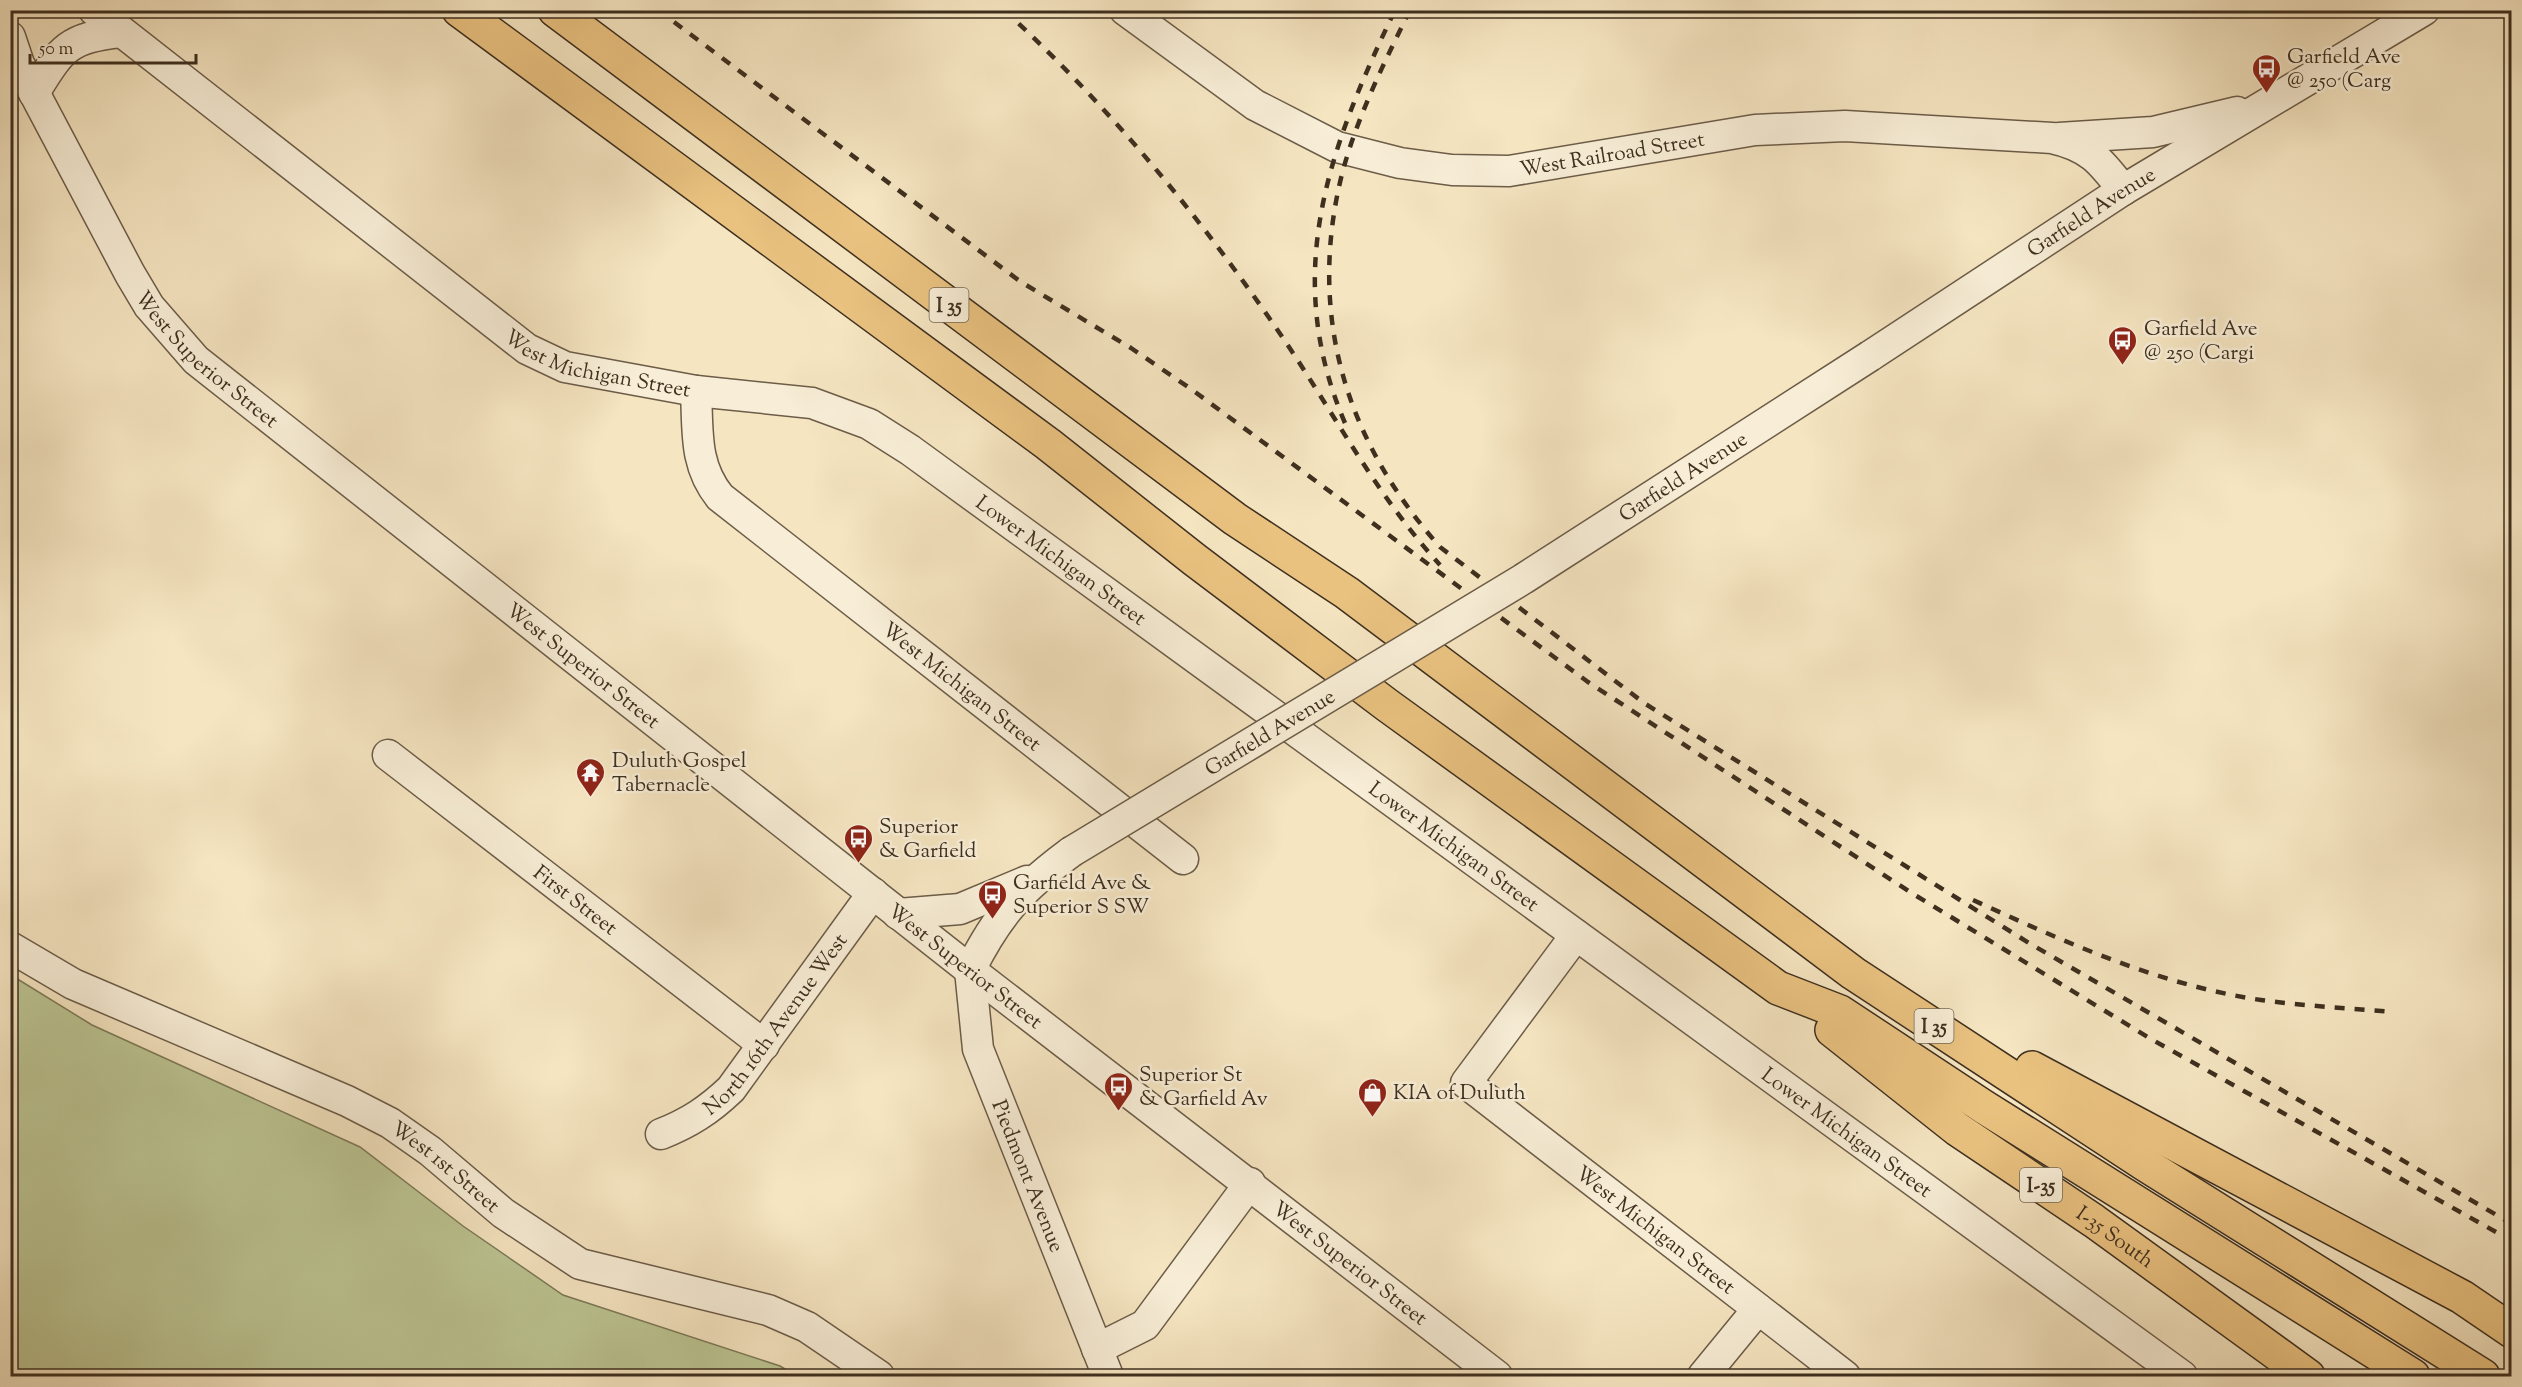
<svg xmlns="http://www.w3.org/2000/svg" width="2522" height="1387" font-family="'Sorts Mill Goudy',serif">
<style>
.green{fill:#bcc593;stroke:#7d7a59;stroke-width:1.5}
.lines{fill:none;stroke-linecap:round;stroke-linejoin:round}
.minor-casing{stroke:#6c5c48;stroke-width:33}
.highway-casing{stroke:#3e2f1f;stroke-width:36}
.minor{stroke:#f8eed7;stroke-width:30}
.highway{stroke:#eac280;stroke-width:33}
.rail{stroke:#3e2f1f;stroke-width:4.5;stroke-dasharray:10 10;stroke-linecap:butt}
.minor-bridge-casing{stroke:#6c5c48;stroke-width:33;stroke-linecap:butt}
.minor-bridge{stroke:#f8eed7;stroke-width:30}
.labels{text-anchor:middle;stroke-width:5;stroke-linejoin:round;paint-order:stroke}
.shield{fill:#f8eed7;stroke:#766856;stroke-width:1.5}
.shield-label{font-size:20px;font-weight:bold;fill:#3e2f1f}
.poi-label{font-size:21px;fill:#3e2f1f;stroke:#f8eed7;text-anchor:start}
.street-label{font-size:21px;fill:#3e2f1f;stroke:#f8eed7}
</style>
<rect width="100%" height="100%" fill="#f5e5c1"/>
<filter id="stains"><feTurbulence type="fractalNoise" baseFrequency=".00333" numOctaves="4"/><feColorMatrix values="0 0 0 0 .2 0 0 0 0 .09 0 0 0 0 .02 0 0 0 .5 -.17"/></filter>
<radialGradient id="worn" r=".72"><stop offset=".6" stop-color="#630" stop-opacity="0"/><stop offset="1" stop-color="#630" stop-opacity=".3"/></radialGradient>
<polygon class="green" points="11,975 92,1025 360,1147 463,1226 563,1295 780,1366 797,1376 11,1376"/>
<g class="lines">
<defs>
<g id="minor">
<path id="s1" d="M 94,10 L 527,349 L 565,367 L 696,391 L 812,403 L 869,424 L 910,450 L 2182,1376"/>
<path id="s2" d="M 1125,10 L 1255,105 L 1337,147 L 1400,163 L 1452,170 L 1509,171 L 1755,130 L 1845,126 L 2052,138 C 2089,146 2101,161 2123,190"/>
<path id="s3" d="M 10,37 L 19,64 L 130,274 L 149,306 L 196,360 L 970,970 L 1497,1376"/>
<path d="M 34,93 C 62,48 67,38 121,32"/>
<polyline points="2059,138 2153,132 2237,112"/>
<path id="s4" d="M 1870,356 L 2123,190 L 2424,10"/>
<path id="s5" d="M 696,391 C 698,431 694,465 720,497 L 1183,859"/>
<path id="s6" d="M 388,755 L 764,1045"/>
<polyline points="898,914 960,909 1027,881"/>
<path id="s7" d="M 1576,935 L 1466,1083 L 1845,1376"/>
<path id="s8" d="M 10,947 L 73,984 L 347,1101 L 390,1123 L 430,1151 L 503,1213 L 580,1264 L 768,1310 L 807,1327 L 879,1376"/>
<path id="s9" d="M 970,970 L 978,1049 L 1108,1376"/>
<path d="M 970,970 C 998,914 1021,889 1071,852"/>
<path id="s10" d="M 661,1134 C 689,1123 709,1110 731,1089 L 873,893"/>
<polyline points="1097,1349 1145,1325 1250,1183"/>
<polyline points="1703,1376 1758,1309"/>
</g>
<g id="highway">
<polyline points="459,10 1048,444 1195,560 1387,705 1778,988 1840,1012 1984,1107 2413,1376"/>
<polyline points="555,10 1235,519 1347,593 1853,973 2146,1165 2483,1376"/>
<path id="s11" d="M 1832,1030 L 1957,1129 L 2094,1221 L 2308,1376"/>
<polyline points="2032,1068 2462,1297 2512,1331"/>
</g>
</defs>
<use href="#minor" class="minor-casing"/>
<use href="#highway" class="highway-casing"/>
<use href="#minor" class="minor"/>
<use href="#highway" class="highway"/>
<g class="rail">
<polyline points="658,10 1021,282 1131,348 1191,389 1588,682 1910,892 2151,1039 2512,1241"/>
<path d="M 1004,10 C 1110,107 1202,219 1283,338 C 1335,415 1377,496 1440,565"/>
<path d="M 1410,10 C 1384,63 1357,117 1342,174 C 1307,314 1345,440 1440,547 L 1644,703 L 2029,943 L 2512,1224"/>
<path d="M 1345,423 C 1281,274 1329,148 1395,10"/>
<path d="M 1973,900 C 2065,942 2159,985 2261,1000 C 2304,1006 2348,1008 2392,1012"/>
</g>
<defs>
<g id="minor-bridge">
<path id="s12" d="M 1071,852 L 1523,579 L 1870,356"/>
</g>
</defs>
<use href="#minor-bridge" class="minor-bridge-casing"/>
<use href="#minor-bridge" class="minor-bridge"/>
</g>
<defs>
<symbol id="bus-pin" viewBox="-11 -11 22 30"><path d="M0 17L-7.5 6A9.5 9.5 0 1 1 7.5 6Z" fill="#8f2418" stroke="#f8eed7"/><path d="M-5-6H5V4H4V6H2V4H-2V6H-4V4H-5ZM-3.5-4V0h7V-4ZM-3.5 1.2v1.5H-2V1.2ZM2 1.2v1.5H3.5V1.2Z" fill="#fff"/></symbol>
<symbol id="temple-pin" viewBox="-11 -11 22 30"><path d="M0 17L-7.5 6A9.5 9.5 0 1 1 7.5 6Z" fill="#8f2418" stroke="#f8eed7"/><path d="M0-6L5-2H3V0L6.5 2.5H4V6H1.5V3h-3V6H-4V2.5H-6.5L-3 0V-2H-5Z" fill="#fff"/></symbol>
<symbol id="shop-pin" viewBox="-11 -11 22 30"><path d="M0 17L-7.5 6A9.5 9.5 0 1 1 7.5 6Z" fill="#8f2418" stroke="#f8eed7"/><path d="M-5-2.5h2.3a2.7 3.5 0 0 1 5.4 0H5L5.5 6h-11ZM-1.5-2.5h3a1.5 2.3 0 0 0-3 0Z" fill="#fff"/></symbol>
</defs>
<g fill-rule="evenodd">
<use href="#bus-pin" x="2250" y="52" width="33" height="45"/>
<use href="#bus-pin" x="2106" y="324" width="33" height="45"/>
<use href="#temple-pin" x="574" y="756" width="33" height="45"/>
<use href="#bus-pin" x="842" y="822" width="33" height="45"/>
<use href="#bus-pin" x="976" y="878" width="33" height="45"/>
<use href="#bus-pin" x="1102" y="1070" width="33" height="45"/>
<use href="#shop-pin" x="1356" y="1076" width="33" height="45"/>
</g>
<g class="labels">
<g class="shield">
<rect x="929.5" y="288" width="39" height="34" rx="4.5"/>
<rect x="1914.5" y="1009" width="39" height="34" rx="4.5"/>
<rect x="2020" y="1168" width="42" height="34" rx="4.5"/>
</g>
<g class="shield-label">
<text x="949" y="312">I 35</text>
<text x="1934" y="1033">I 35</text>
<text x="2041" y="1192">I-35</text>
</g>
<g class="poi-label">
<text x="2287" y="63">Garfield Ave<tspan x="2287" dy="24">@ 250 (Carg</tspan></text>
<text x="2144" y="335">Garfield Ave<tspan x="2144" dy="24">@ 250 (Cargi</tspan></text>
<text x="612" y="767">Duluth Gospel<tspan x="612" dy="24">Tabernacle</tspan></text>
<text x="879" y="833">Superior<tspan x="879" dy="24">&amp; Garfield</tspan></text>
<text x="1013" y="889">Garfield Ave &amp;<tspan x="1013" dy="24">Superior S SW</tspan></text>
<text x="1139" y="1081">Superior St<tspan x="1139" dy="24">&amp; Garfield Av</tspan></text>
<text x="1393" y="1099">KIA of Duluth</text>
</g>
<g class="street-label">
<text dy="7" stroke="none"><textPath href="#s2" startOffset="532">West Railroad Street</textPath></text>
<text dy="7" stroke="none"><textPath href="#s4" startOffset="264">Garfield Avenue</textPath></text>
<text dy="7" stroke="none"><textPath href="#s3" startOffset="382">West Superior Street</textPath></text>
<text dy="7" stroke="none"><textPath href="#s1" startOffset="622">West Michigan Street</textPath></text>
<text dy="7" stroke="none"><textPath href="#s12" startOffset="718">Garfield Avenue</textPath></text>
<text dy="7" stroke="none"><textPath href="#s1" startOffset="1138">Lower Michigan Street</textPath></text>
<text dy="7" stroke="none"><textPath href="#s3" startOffset="868">West Superior Street</textPath></text>
<text dy="7" stroke="none"><textPath href="#s5" startOffset="418">West Michigan Street</textPath></text>
<text dy="7" stroke="none"><textPath href="#s12" startOffset="232">Garfield Avenue</textPath></text>
<text dy="7" stroke="none"><textPath href="#s1" startOffset="1624">Lower Michigan Street</textPath></text>
<text dy="7" stroke="none"><textPath href="#s6" startOffset="237">First Street</textPath></text>
<text dy="7" stroke="none"><textPath href="#s3" startOffset="1354">West Superior Street</textPath></text>
<text dy="7" stroke="none"><textPath href="#s10" startOffset="162">North 16th Avenue West</textPath></text>
<text dy="7" stroke="none"><textPath href="#s1" startOffset="2110">Lower Michigan Street</textPath></text>
<text dy="7" stroke="none"><textPath href="#s8" startOffset="490">West 1st Street</textPath></text>
<text dy="7" stroke="none"><textPath href="#s9" startOffset="216">Piedmont Avenue</textPath></text>
<text dy="7" stroke="none"><textPath href="#s7" startOffset="424">West Michigan Street</textPath></text>
<text dy="7" stroke="none"><textPath href="#s11" startOffset="351">I-35 South</textPath></text>
<text dy="7" stroke="none"><textPath href="#s3" startOffset="1840">West Superior Street</textPath></text>
</g>
</g>
<rect width="2522" height="1387" fill="none" stroke="#f5e5c1" stroke-width="36"/>
<rect x="12" y="12" width="2498" height="1363" fill="none" stroke="#3e2f1f" stroke-width="3"/>
<rect x="18" y="18" width="2486" height="1351" fill="none" stroke="#3e2f1f" stroke-width="1.5"/>
<path d="M30 54v9h166v-9" fill="none" stroke="#3e2f1f" stroke-width="3"/>
<text x="39" y="54" font-size="18" fill="#3e2f1f" stroke="#f8eed7" stroke-width="4.5" paint-order="stroke">50 m</text>
<rect width="100%" height="100%" filter="url(#stains)"/>
<rect width="100%" height="100%" fill="url(#worn)"/>
</svg>
